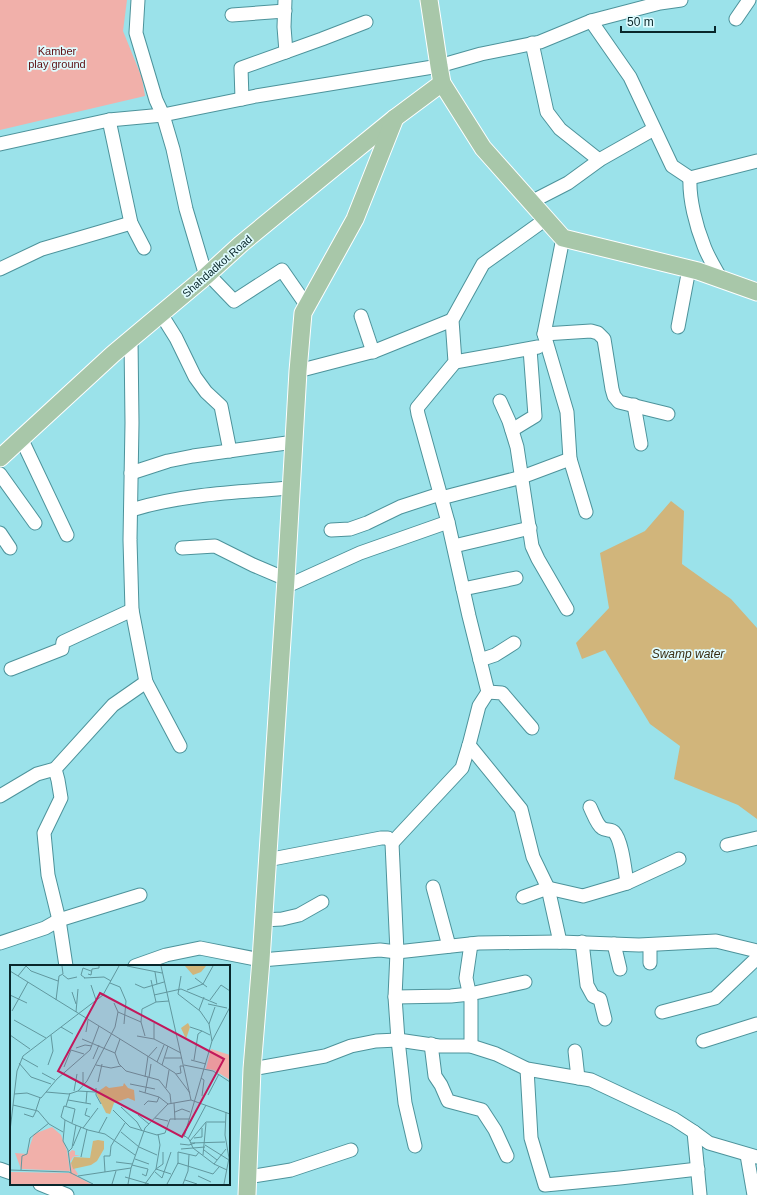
<svg xmlns="http://www.w3.org/2000/svg" width="757" height="1195" font-family="Helvetica,sans-serif">
<style>
.green{fill:#f1b0aa}
.water{fill:#d1b57b}
.lines{fill:none;stroke-linecap:round;stroke-linejoin:round}
.minor-casing{stroke:#4d939b;stroke-width:15}
.major-casing{stroke:#fff;stroke-width:19}
.minor{stroke:#fff;stroke-width:13}
.major{stroke:#a8c7a9;stroke-width:17}
.labels{text-anchor:middle;stroke-width:3.5;stroke-linejoin:round;paint-order:stroke}
.park-label{font-size:11px;fill:#5f0f12;stroke:#dffbfe}
.street-label{font-size:11px;fill:#09272b;stroke:#dffbfe}
.water-label{font-size:12px;font-style:italic;fill:#382c11;stroke:#dffbfe}
.inset-road{fill:none;stroke:#61979e;stroke-width:1}
.view{fill:#c2185b;fill-opacity:0.15;stroke:#c2185b;stroke-width:2}
.inset-edge{fill:none;stroke:#09272b;stroke-width:2}
</style>
<rect width="100%" height="100%" fill="#9be2ea"/>
<polygon class="green" points="0,0 127,0 123,31 142,78 145,96 0,130"/>
<polygon class="water" points="671,501 684,511 682,564 731,599 757,628 757,819 738,805 674,779 680,746 650,724 605,650 582,659 576,643 609,608 600,553 645,531"/>
<g class="lines">
<defs>
<g id="minor">
<polyline points="138,0 136,33 156,100 163,115 173,149 186,209 206,276"/>
<polyline points="285,0 284,27 286,52"/>
<polyline points="232,15 285,11"/>
<polyline points="736,19 749,0"/>
<polyline points="591,21 630,77 672,166 690,178 757,161"/>
<polyline points="532,43 547,112 560,129 599,160"/>
<polyline points="242,99 241,68 322,39 366,22"/>
<polyline points="109,120 131,223 144,248"/>
<polyline points="0,144 109,120 163,115 256,96 439,66 481,54 540,42 591,21 660,3 681,0"/>
<path d="M 690,178 C 689,199 696,226 704,246 C 708,257 715,268 721,279"/>
<polyline points="531,202 568,183 601,159 654,129"/>
<polyline points="563,238 544,334 567,412 570,459 586,512"/>
<polyline points="0,269 42,249 131,223"/>
<polyline points="208,274 234,301 282,270 307,306"/>
<polyline points="161,314 176,338 195,377 206,392 221,406 230,451"/>
<polyline points="361,316 373,352"/>
<polyline points="678,327 689,269"/>
<polyline points="544,334 591,331 598,333 604,339 612,389 614,396 619,402 668,414"/>
<polyline points="131,339 132,423 130,540 132,610 146,682 180,746"/>
<polyline points="455,362 538,347"/>
<polyline points="298,371 375,351 452,320"/>
<polyline points="500,401 509,421 517,447 532,546 538,559 567,609"/>
<polyline points="634,405 641,444"/>
<polyline points="512,430 535,416 530,349"/>
<polyline points="21,438 67,535"/>
<polyline points="131,473 168,461 193,456 294,442"/>
<polyline points="0,474 35,523"/>
<polyline points="441,498 522,477 570,459"/>
<path d="M 131,510 C 183,494 237,492 291,488"/>
<polyline points="331,530 350,529 367,523 400,507 440,494"/>
<polyline points="0,533 10,548"/>
<polyline points="454,546 530,528"/>
<polyline points="182,548 215,546 253,565 286,579"/>
<polyline points="285,587 360,553 448,522"/>
<polyline points="463,589 516,578"/>
<polyline points="480,660 495,655 514,643"/>
<polyline points="11,669 62,649 63,642 132,610"/>
<polyline points="488,692 502,693 532,728"/>
<polyline points="469,745 521,809 533,857 548,888 560,942"/>
<polyline points="55,769 58,780 61,798 44,833 48,875 59,920 66,966"/>
<polyline points="0,796 37,774 55,769 113,705 146,682"/>
<path d="M 590,807 C 593,813 597,825 602,828 C 606,831 611,829 614,832 C 622,840 625,871 627,883"/>
<polyline points="392,843 462,768 469,745 479,706 488,692 469,616 448,522 418,414 417,408 455,362 452,320 483,264 546,219"/>
<polyline points="727,845 757,838"/>
<polyline points="267,860 381,838 388,838 392,843 397,952 395,997 398,1040 405,1103 415,1146"/>
<polyline points="433,887 449,946"/>
<polyline points="523,897 548,888 583,896 627,883 679,859"/>
<polyline points="263,920 282,919 299,915 322,902"/>
<polyline points="582,942 587,985 593,996 600,999 605,1019"/>
<polyline points="0,943 45,928 59,920 140,895"/>
<polyline points="471,944 466,978 471,1001 471,1046"/>
<polyline points="614,944 620,969"/>
<polyline points="650,963 650,945"/>
<polyline points="135,966 166,955 200,948 261,960 380,950 397,952 479,943 560,942 639,945 716,941 757,951"/>
<polyline points="395,997 451,996 470,994 525,982"/>
<polyline points="662,1012 715,998 757,958"/>
<polyline points="703,1041 757,1024"/>
<polyline points="431,1044 435,1076 441,1085 448,1101 482,1110 495,1130 507,1156"/>
<polyline points="575,1051 578,1078"/>
<polyline points="252,1069 325,1056 351,1046 376,1041 398,1040 439,1046 471,1046 496,1054 527,1069 591,1080 674,1119 694,1132 709,1143 757,1157"/>
<polyline points="527,1069 531,1138 545,1185 620,1178 698,1169"/>
<polyline points="694,1132 700,1195"/>
<polyline points="747,1155 754,1195"/>
<polyline points="0,1169 11,1173"/>
<polyline points="248,1177 291,1170 351,1150"/>
<polyline points="40,1184 67,1195"/>
</g>
<g id="major">
<polyline points="429,0 439,66 442,83 483,148 563,238 698,271 757,292"/>
<polyline points="0,458 113,354 206,276 241,244 358,148 395,118 442,83"/>
<polyline points="247,1195 252,1069 261,960 286,579 298,371 303,313 355,219 395,118"/>
</g>
</defs>
<use href="#minor" class="minor-casing"/>
<use href="#major" class="major-casing"/>
<use href="#minor" class="minor"/>
<use href="#major" class="major"/>
</g>
<g class="labels">
<g class="park-label">
<text x="57" y="55">Kamber<tspan x="57" dy="13">play ground</tspan></text>
</g>
<g class="street-label">
<text transform="translate(217 266) rotate(-41)" y="4">Shahdadkot Road</text>
</g>
<g class="water-label">
<text x="688" y="658">Swamp water</text>
</g>
</g>
<g transform="translate(10 965)">
<rect width="220" height="220" fill="#9be2ea"/>
<path d="M 201,84 L 220,90 L 220,115 L 204,105 L 196,104 ZM 42,162 L 51,170 L 57,186 L 60,206 L 11,204 L 5,188 L 17,189 L 24,169 ZM 62,185 L 65,186 L 65,190 L 70,190 L 63,192 L 60,197 L 68,209 L 66,211 L 81,219 L 0,219 L 0,207 L 61,208 L 59,188 Z" fill="#f1b0aa"/>
<path d="M 175,1 L 196,1 L 191,7 L 183,10 ZM 178,58 L 180,62 L 176,74 L 171,63 ZM 114,118 L 118,123 L 124,125 L 125,136 L 118,133 L 104,138 L 100,149 L 96,148 L 86,128 L 96,121 L 99,123 L 113,121 ZM 88,175 L 94,176 L 94,184 L 87,196 L 81,200 L 63,204 L 61,198 L 64,192 L 80,193 L 83,176 Z" fill="#d1b57b"/>
<path class="inset-road" d="M 16,1 L 21,6 L 48,16M 117,1 L 152,8M 151,1 L 181,135M 0,6 L 165,108 L 180,128M 145,7 L 147,19M 78,9 L 81,10 L 82,4 L 89,3 L 89,1M 53,10 L 58,14 L 67,12M 8,11 L 16,1M 171,11 L 168,29 L 190,46 L 199,59 L 202,76M 74,13 L 94,12 L 101,16M 75,13 L 71,10 L 73,3 L 81,6M 185,13 L 197,22M 141,15 L 146,37M 100,18 L 110,22 L 116,36 L 114,59M 125,19 L 134,23 L 154,17M 81,20 L 86,35M 177,25 L 193,19 L 203,1M 62,27 L 66,39M 0,30 L 17,38M 144,30 L 171,24 L 207,39M 46,35 L 49,11 L 53,9 L 52,1M 200,35 L 211,20 L 220,26M 104,38 L 108,47 L 131,57M 198,39 L 217,43M 189,45 L 194,32M 2,46 L 18,17M 66,47 L 68,24M 4,55 L 36,73M 199,59 L 205,42M 51,62 L 63,69M 180,62 L 192,66M 76,67 L 78,55M 0,70 L 20,84M 127,71 L 144,74 L 171,88M 135,71 L 131,57 L 132,44 L 146,37 L 159,36M 72,74 L 105,88M 110,74 L 105,88 L 109,99 L 116,106 L 149,115 L 160,129 L 161,138M 144,74 L 144,58M 66,83 L 75,80 L 82,81M 138,92 L 147,82M 12,93 L 28,102M 155,93 L 172,93M 83,94 L 89,80M 181,95 L 196,99M 184,95 L 188,69 L 192,66 L 200,70M 147,97 L 154,80M 9,98 L 21,112 L 41,119M 38,100 L 43,86 L 41,70M 86,100 L 101,103 L 111,101M 152,100 L 158,81M 174,100 L 203,106 L 220,117M 54,102 L 61,85 L 74,89M 73,107 L 73,120M 32,108 L 45,115M 166,109 L 171,108 L 170,101 L 173,101M 135,112 L 138,91M 139,112 L 141,99M 191,113 L 194,115 L 192,131M 88,117 L 92,99M 120,119 L 145,124M 86,123 L 86,130 L 91,139M 156,123 L 159,105M 64,126 L 67,109M 68,126 L 85,127M 129,126 L 149,132 L 158,139M 36,127 L 59,129 L 68,126 L 77,116 L 105,62 L 108,47M 135,128 L 138,112M 4,129 L 17,128 L 31,133 L 47,114 L 80,85 L 89,61M 198,130 L 209,109M 58,135 L 81,139M 76,138 L 77,126M 164,138 L 165,155M 3,140 L 28,146 L 39,159 L 53,167M 134,140 L 138,136 L 147,137 L 149,132M 56,141 L 60,128M 111,142 L 127,157 L 132,166M 77,143 L 75,150 L 80,152M 26,145 L 30,133M 103,145 L 120,162 L 147,170 L 155,168 L 160,154 L 179,154M 165,147 L 172,144 L 180,147M 14,149 L 23,152 L 26,146M 128,150 L 139,159M 145,153 L 158,156M 55,155 L 53,176 L 58,185 L 61,208M 62,158 L 65,144 L 54,141 L 51,152 L 55,155 L 63,159 L 78,165 L 95,169 L 125,190M 73,163 L 88,143M 0,166 L 7,106 L 13,91 L 93,30 L 109,1M 89,167 L 97,152M 111,167 L 129,182 L 147,190M 172,169 L 179,174 L 183,183 L 204,199 L 217,205M 174,172 L 202,76 L 220,42M 184,173 L 192,172 L 192,163M 178,174 L 196,140M 180,176 L 196,157 L 215,157M 181,178 L 215,177M 170,179 L 179,180 L 185,178M 195,180 L 219,195M 63,181 L 71,162M 171,184 L 195,182M 194,185 L 207,195M 58,187 L 62,183 L 66,160M 153,187 L 153,199 L 146,204 L 161,209M 193,190 L 196,158M 71,192 L 77,164M 125,194 L 139,199M 106,197 L 122,199M 168,199 L 168,187 L 186,191 L 189,187M 204,199 L 216,184M 122,200 L 138,204 L 136,211 L 132,209M 0,205 L 59,207 L 83,219M 11,205 L 12,191 L 17,189 L 20,173 L 39,158M 95,207 L 94,191 L 100,191 L 101,181 L 115,158M 145,207 L 152,213 L 161,187M 68,211 L 121,203M 188,211 L 201,217M 115,212 L 139,219M 175,215 L 187,219M 102,219 L 106,206M 118,219 L 121,203 L 135,163 L 158,139 L 181,135 L 220,149M 135,219 L 146,204 L 150,180 L 148,169M 157,219 L 168,198 L 203,209 L 209,202M 173,219 L 178,206 L 179,190M 214,219 L 219,193 L 215,170 L 216,147"/>
<path class="view" d="M 90,28 L 214,94 L 172,172 L 48,106 Z"/>
<rect width="220" height="220" class="inset-edge"/>
</g>
<path d="M621 26v6h94v-6" fill="none" stroke="#09272b" stroke-width="2"/>
<text x="627" y="26" font-size="12" fill="#09272b" stroke="#dffbfe" stroke-width="3" paint-order="stroke">50 m</text>
</svg>
